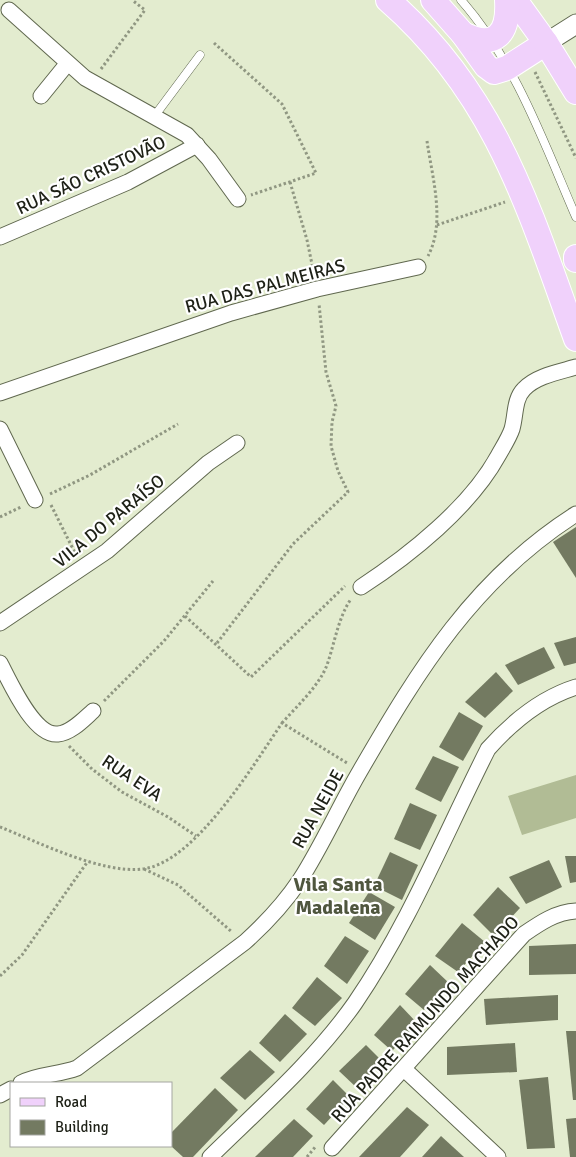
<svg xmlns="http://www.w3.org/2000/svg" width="576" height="1157" font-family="Signika,sans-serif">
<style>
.green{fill:#b1bc95}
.building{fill:#737a61}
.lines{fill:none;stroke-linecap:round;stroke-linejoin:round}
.service-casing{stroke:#60684f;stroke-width:9}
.minor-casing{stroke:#60684f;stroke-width:17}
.tertiary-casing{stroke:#60684f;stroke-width:21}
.primary-casing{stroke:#fff;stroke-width:26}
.path{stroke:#909782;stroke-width:3;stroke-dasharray:2.5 2.5;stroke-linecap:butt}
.service{stroke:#fff;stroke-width:8}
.minor{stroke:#fff;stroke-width:15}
.tertiary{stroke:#fff;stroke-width:19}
.primary{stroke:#f0d1fb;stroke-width:24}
.labels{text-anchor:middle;stroke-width:4.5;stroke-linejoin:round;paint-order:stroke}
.street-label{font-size:18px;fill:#1d2016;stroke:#fff}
.quarter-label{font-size:20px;font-weight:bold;fill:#4f563e;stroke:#fff}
</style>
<rect width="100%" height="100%" fill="#e3eccf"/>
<polygon class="green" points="576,775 576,818 522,835 508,796"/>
<g class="building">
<polygon points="576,527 576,578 553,542"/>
<polygon points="576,637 576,663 564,666 554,643"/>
<polygon points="544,647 555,668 518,685 505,665"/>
<polygon points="496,672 513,691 485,718 465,702"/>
<polygon points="459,712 483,726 463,761 439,747"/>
<polygon points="433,756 459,767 441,802 415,789"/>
<polygon points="410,803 437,815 420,850 394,839"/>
<polygon points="390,852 418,865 402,900 374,886"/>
<polygon points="565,856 576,856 576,882 570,883"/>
<polygon points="549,860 562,887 526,904 509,877"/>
<polygon points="498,887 520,908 494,936 473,915"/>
<polygon points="369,892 395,907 375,940 349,923"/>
<polygon points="462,923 485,942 458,972 435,956"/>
<polygon points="345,936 369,951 347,984 324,966"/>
<polygon points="576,944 576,974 529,975 529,946"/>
<polygon points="430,965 450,984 424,1010 405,994"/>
<polygon points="317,977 342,998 315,1026 292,1008"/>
<polygon points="558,995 558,1020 486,1025 484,999"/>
<polygon points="400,1005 418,1024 392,1051 374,1035"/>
<polygon points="285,1014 307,1034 280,1062 259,1043"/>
<polygon points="566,1031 576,1031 576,1100 573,1100"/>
<polygon points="515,1043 517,1072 447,1075 447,1047"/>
<polygon points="366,1045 383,1062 357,1088 339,1071"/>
<polygon points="250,1050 275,1072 245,1100 220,1078"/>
<polygon points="548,1077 555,1148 527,1149 519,1080"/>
<polygon points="333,1080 350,1097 324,1125 306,1109"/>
<polygon points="215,1088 238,1110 193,1157 183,1157 171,1146 171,1133"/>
<polygon points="407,1107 429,1125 400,1157 359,1157"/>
<polygon points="576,1118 576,1157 570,1157 566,1119"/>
<polygon points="294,1119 313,1136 293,1157 255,1157"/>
<polygon points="441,1136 464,1157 422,1157"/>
</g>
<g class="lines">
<defs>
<g id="service">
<path d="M 461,0 C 515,61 544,143 576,217"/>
<polyline points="153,118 200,55"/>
</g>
<g id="minor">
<polyline points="9,10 85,78 187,135 209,159 238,199"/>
<polyline points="41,96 67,64"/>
<polyline points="0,237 128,182 197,145"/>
<polyline points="0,393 231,313 317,289 418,267"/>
<polyline points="0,429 35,500"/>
<path d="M 361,587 C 410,555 470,507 498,456 C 503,447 509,438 512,429 C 516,415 514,399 524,389 C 536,376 559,372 576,367"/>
<polyline points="0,623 107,551 208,463 237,443"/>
<path d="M 0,663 C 10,682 34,737 58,734 C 71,733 84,719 93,711"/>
<polyline points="404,1069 498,1157"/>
<path d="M 21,1083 C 38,1074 59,1075 77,1068 L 245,942 C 265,924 284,904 300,880 C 322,846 339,807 360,771 C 419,669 474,579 576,514"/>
<polyline points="0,1095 11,1089"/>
<path d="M 332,1148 L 524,934 C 540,923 556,912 576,911"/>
<path d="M 210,1157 C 260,1108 315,1060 355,1003 C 409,924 445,834 488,749 C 512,722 541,698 576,687"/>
</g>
<polyline id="tertiary" points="546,43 576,24"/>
<g id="primary">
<path d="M 388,0 C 496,94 529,209 576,339"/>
<polyline points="433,0 463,34 486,66 494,72 507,68 546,43"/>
<polyline points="515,0 546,43 576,92"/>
<path d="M 463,34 C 495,50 509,34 507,0"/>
<polyline points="576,257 576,260"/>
</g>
</defs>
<use href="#service" class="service-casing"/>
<use href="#minor" class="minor-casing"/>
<use href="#tertiary" class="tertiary-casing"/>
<use href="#primary" class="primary-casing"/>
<g class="path">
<polyline points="214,43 282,104 316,173 251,195"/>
<polyline points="101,69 145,10 132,0"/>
<polyline points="535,72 576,158"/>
<path d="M 427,141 C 432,177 446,222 428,256"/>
<polyline points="290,182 307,240 314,274"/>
<polyline points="437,225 505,202"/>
<polyline points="50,494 90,475 178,424"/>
<polyline points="51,505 75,553"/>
<polyline points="0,517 21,507"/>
<polyline points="185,616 251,677 345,586"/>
<polyline points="217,643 293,544 348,492 338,471 331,446 332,422 336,406 326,372 319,304"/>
<polyline points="104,701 164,641 213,581"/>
<path d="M 282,723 C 297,706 319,686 327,665 C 335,642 338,618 351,599"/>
<polyline points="69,746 92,769 122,792 168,817 196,836"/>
<path d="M 0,827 C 38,842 102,874 142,869 C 194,864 254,764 282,723 L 347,763"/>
<polyline points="144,869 178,885 232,932"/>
<polyline points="0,976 22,955 88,861"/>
<polyline points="307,1157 316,1146"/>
</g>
<use href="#service" class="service"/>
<use href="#minor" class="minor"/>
<use href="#tertiary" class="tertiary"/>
<use href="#primary" class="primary"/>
</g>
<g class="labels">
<g class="street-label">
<text transform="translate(91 175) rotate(-25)" y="6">RUA SÃO CRISTOVÃO</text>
<text transform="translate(265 286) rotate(-15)" y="6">RUA DAS PALMEIRAS</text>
<text transform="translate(109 521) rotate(-39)" y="6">VILA DO PARAÍSO</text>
<text transform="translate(132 778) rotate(34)" y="6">RUA EVA</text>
<text transform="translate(318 809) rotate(-61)" y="6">RUA NEIDE</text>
<text transform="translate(425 1019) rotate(-48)" y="6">RUA PADRE RAIMUNDO MACHADO</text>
</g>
<g class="quarter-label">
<text x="338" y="891">Vila Santa<tspan x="338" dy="23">Madalena</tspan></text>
</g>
</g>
<rect x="10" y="1082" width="162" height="65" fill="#ffffff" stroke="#a5a6a2"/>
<rect x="20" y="1098" width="25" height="8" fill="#f0d1fb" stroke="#a5a6a2"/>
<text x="55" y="1107" font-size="15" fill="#1d2016">Road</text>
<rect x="20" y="1120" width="25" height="15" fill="#737a61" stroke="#a5a6a2"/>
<text x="55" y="1132" font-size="15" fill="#1d2016">Building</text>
</svg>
